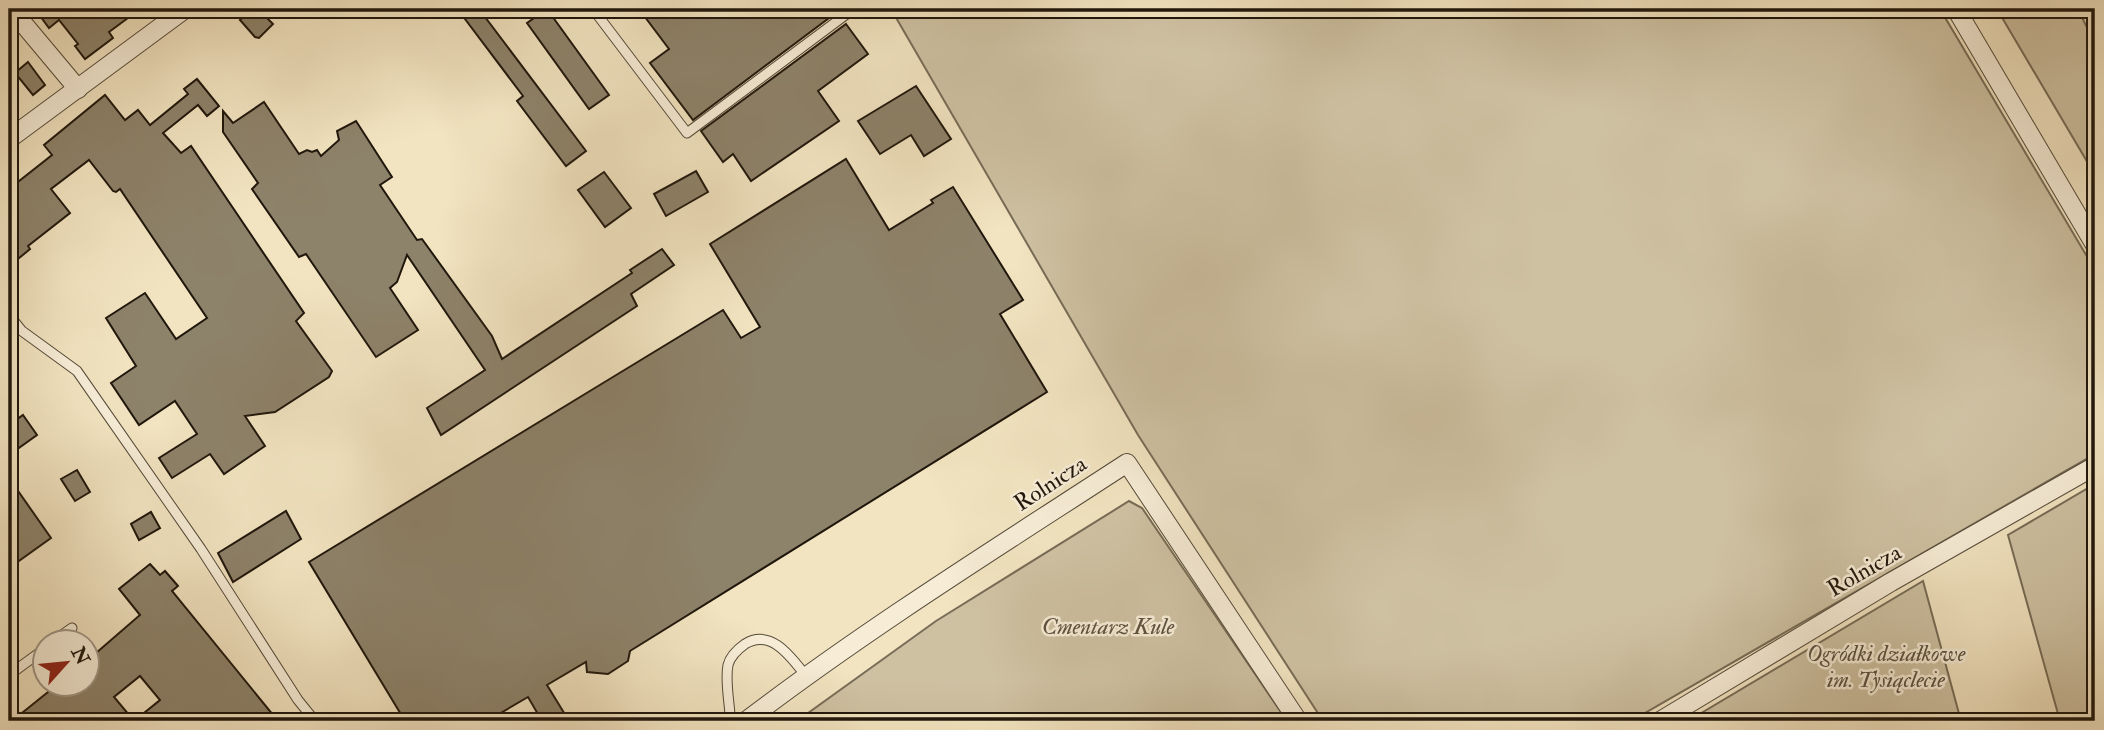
<svg xmlns="http://www.w3.org/2000/svg" width="2104" height="730" font-family="'IM FELL Double Pica',serif">
<style>
.green{fill:#cec1a2;stroke:#776c57;stroke-width:2}
.building{fill:#8d826a;stroke:#20170c;stroke-width:2;fill-rule:evenodd}
.lines{fill:none;stroke-linecap:round;stroke-linejoin:round}
.lane-casing{stroke:#544a39;stroke-width:11}
.street-casing{stroke:#544a39;stroke-width:20}
.lane{stroke:#f7edd7;stroke-width:9}
.street{stroke:#f7edd7;stroke-width:18}
.labels{text-anchor:middle;stroke-width:5;stroke-linejoin:round;paint-order:stroke}
.street-label{font-size:23px;fill:#20170c;stroke:#f7edd7}
.park-label{font-size:23px;font-style:italic;fill:#5d5240;stroke:#f7edd7}
</style>
<rect width="100%" height="100%" fill="#f2e4c1"/>
<filter id="stains"><feTurbulence type="fractalNoise" baseFrequency=".00286" numOctaves="4"/><feColorMatrix values="0 0 0 0 .2 0 0 0 0 .09 0 0 0 0 .02 0 0 0 .5 -.17"/></filter>
<radialGradient id="worn" r=".72"><stop offset=".6" stop-color="#630" stop-opacity="0"/><stop offset="1" stop-color="#630" stop-opacity=".3"/></radialGradient>
<g class="green">
<polygon points="891,9 1940,9 2095,270 2095,454 1631,721 1323,721 1138,435"/>
<polygon points="1997,9 2078,9 2095,44 2095,175"/>
<polygon points="2095,484 2095,721 2060,721 2008,535"/>
<polygon points="1129,501 1142,508 1287,721 797,721 936,621"/>
<polygon points="1923,581 1961,721 1688,721"/>
</g>
<g class="building">
<polygon points="35,9 124,9 128,18 109,32 113,38 85,59 75,46 78,44 59,20 49,28"/>
<polygon points="235,9 258,9 273,24 259,38 255,37 240,20 242,18"/>
<polygon points="479,9 586,151 566,166 517,101 523,96 465,19"/>
<polygon points="547,9 609,95 589,109 527,23"/>
<polygon points="639,9 835,9 837,12 693,120 650,63 669,49"/>
<polygon points="846,24 868,54 818,91 839,121 751,181 733,154 723,162 701,131"/>
<polygon points="28,62 45,85 33,95 15,73"/>
<polygon points="197,79 219,106 207,116 198,105 163,133 181,153 191,146 304,313 296,321 332,371 329,377 275,412 245,416 265,446 224,474 210,454 172,478 159,458 197,434 175,401 139,425 111,383 136,366 106,318 145,293 176,339 207,318 120,189 116,192 113,191 89,160 51,189 70,213 28,246 30,249 18,259 15,256 9,261 9,189 52,155 44,145 105,95 125,120 138,110 150,125 188,94 184,89"/>
<polygon points="916,86 951,139 924,156 911,135 880,154 858,121"/>
<polygon points="264,102 299,154 307,150 312,152 317,150 321,156 339,140 337,131 356,121 392,177 380,185 417,240 422,239 492,336 502,359 632,273 630,270 662,249 674,265 631,294 637,306 441,435 427,408 485,370 407,255 397,282 390,288 418,330 376,357 306,254 299,257 252,189 258,183 223,132 223,111 233,123"/>
<polygon points="846,159 889,230 933,203 931,200 953,187 1023,300 1000,314 1047,392 630,651 628,661 608,674 587,672 586,662 547,685 569,721 542,721 528,697 487,721 405,721 309,562 723,310 741,338 760,327 710,244"/>
<polygon points="696,171 708,192 666,216 654,194"/>
<polygon points="604,172 631,208 605,227 578,190"/>
<polygon points="23,415 37,435 9,455 9,425"/>
<polygon points="77,470 90,492 75,501 61,479"/>
<polygon points="9,478 51,538 9,568"/>
<polygon points="286,511 301,539 233,582 218,553"/>
<polygon points="151,512 160,528 139,540 131,524"/>
<path d="M 150,564 L 160,575 L 165,571 L 178,586 L 172,591 L 278,721 L 12,721 L 58,684 L 88,684 L 88,660 L 140,615 L 119,589 ZM 140,676 L 160,700 L 134,721 L 114,697 Z"/>
</g>
<g class="lines">
<defs>
<g id="lane">
<polyline points="593,9 687,133 852,10"/>
<polyline points="9,315 22,331 77,371 201,549 298,700 315,721"/>
<polyline points="52,642 72,628"/>
<polyline points="9,675 46,648"/>
<path d="M 733,721 L 730,715 C 729,699 725,680 728,665 C 730,657 738,649 745,644 C 771,628 791,657 806,676"/>
</g>
<g id="street">
<polyline points="11,9 78,89"/>
<polyline points="1956,9 2095,245"/>
<polyline points="9,139 185,9"/>
<path d="M 746,721 C 868,628 998,547 1127,463 L 1298,721"/>
<polyline points="1660,721 1891,582 2095,466"/>
</g>
</defs>
<use href="#lane" class="lane-casing"/>
<use href="#street" class="street-casing"/>
<use href="#lane" class="lane"/>
<use href="#street" class="street"/>
</g>
<g class="labels">
<g class="street-label">
<text transform="translate(1050 483) rotate(-33)" y="8">Rolnicza</text>
<text transform="translate(1864 570) rotate(-30)" y="8">Rolnicza</text>
</g>
<g class="park-label">
<text x="1108" y="634">Cmentarz Kule</text>
<text x="1886" y="661">Ogródki działkowe<tspan x="1886" dy="26">im. Tysiąclecie</tspan></text>
</g>
</g>
<rect width="2104" height="730" fill="none" stroke="#f2e4c1" stroke-width="35"/>
<rect x="10" y="10" width="2083" height="709" fill="none" stroke="#20170c" stroke-width="3.5"/>
<rect x="18" y="18" width="2069" height="695" fill="none" stroke="#20170c" stroke-width="2"/>
<g transform="translate(66 663) rotate(63)"><circle r="33" fill="#f7edd7" stroke="#a19786" stroke-width="2"/>
<path d="M0-5L12 26L0 18L-12 26Z" fill="#8f2418"/>
<text y="-10" font-size="19" font-weight="bold" text-anchor="middle" fill="#20170c">N</text>
</g>
<rect width="100%" height="100%" filter="url(#stains)"/>
<rect width="100%" height="100%" fill="url(#worn)"/>
</svg>
